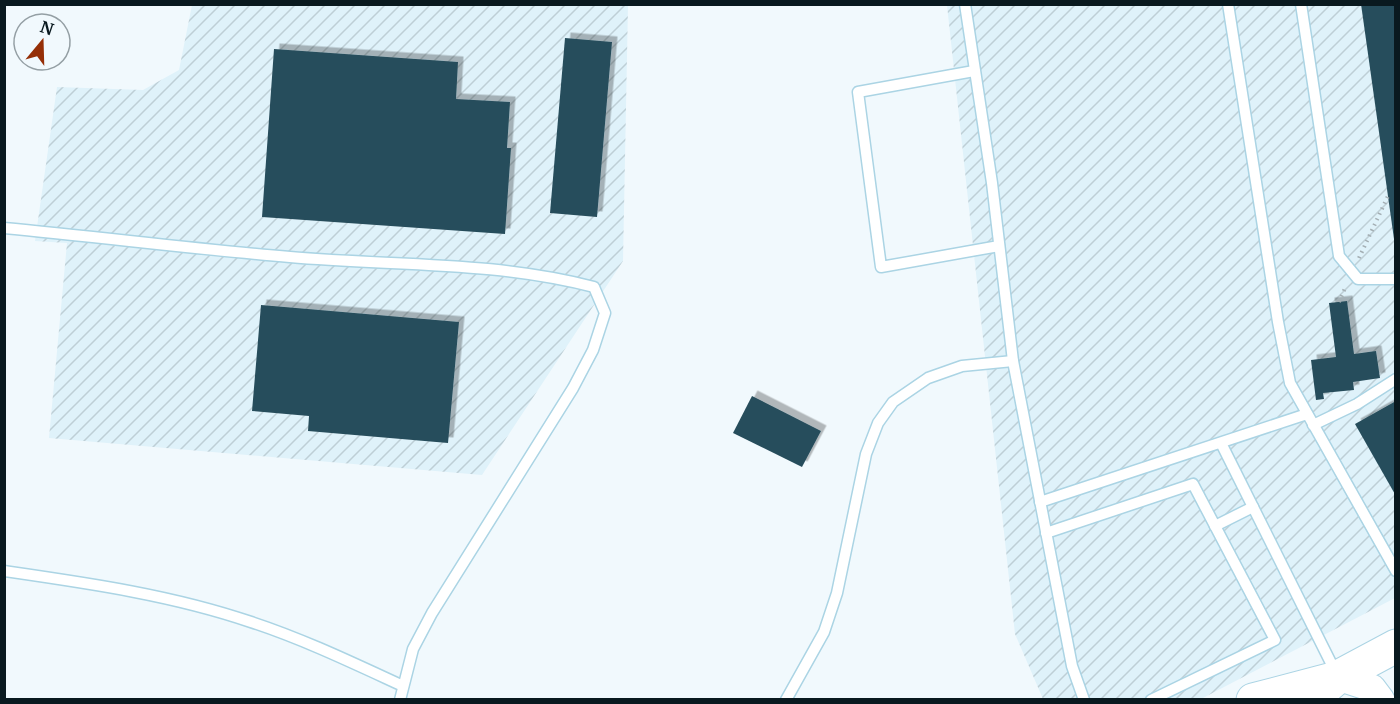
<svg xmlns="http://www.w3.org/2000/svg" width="1400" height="704" font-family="Merriweather,serif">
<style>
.industrial{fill:url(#industrial-furrows)}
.building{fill:#284d5b;filter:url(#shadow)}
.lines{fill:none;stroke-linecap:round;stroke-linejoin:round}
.service-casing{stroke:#abd4e4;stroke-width:13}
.tertiary-casing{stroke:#abd4e4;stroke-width:29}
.trunk-casing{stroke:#abd4e4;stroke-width:35}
.path{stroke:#a4afb4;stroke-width:4;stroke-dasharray:1.5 4.5;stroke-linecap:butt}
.service{stroke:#fff;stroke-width:10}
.tertiary{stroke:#fff;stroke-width:27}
.trunk{stroke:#fff;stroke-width:33}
</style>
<defs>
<pattern id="industrial-furrows" width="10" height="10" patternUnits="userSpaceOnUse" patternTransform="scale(1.5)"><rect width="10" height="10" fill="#dff2fa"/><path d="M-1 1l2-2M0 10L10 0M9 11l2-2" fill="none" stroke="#becfd6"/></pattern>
<filter id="shadow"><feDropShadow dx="5.5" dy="-5.5" stdDeviation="0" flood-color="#0004"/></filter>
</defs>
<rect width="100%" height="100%" fill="#f1f9fd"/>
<g class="industrial">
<polygon points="192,5 628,5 623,261 482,475 49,438 67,243 35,241 57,87 143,90 179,70"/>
<polygon points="947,5 1395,5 1395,598 1201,699 1043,699 1015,634"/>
</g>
<g class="building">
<polygon points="1361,4 1396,4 1396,239 1394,239"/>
<polygon points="565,38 612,42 597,217 550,213"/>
<polygon points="274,49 458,62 456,99 510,102 507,148 511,148 505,234 262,217"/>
<polygon points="1347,301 1354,354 1376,351 1380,378 1353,382 1354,390 1323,393 1324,399 1316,400 1311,360 1336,357 1329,303"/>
<polygon points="261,305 459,322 448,443 308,431 309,416 252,411"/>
<polygon points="752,396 821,431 802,467 733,433"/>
<polygon points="1396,401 1396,496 1355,424"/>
</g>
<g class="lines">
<defs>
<g id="service">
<polyline points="965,4 992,183 1013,361 1072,666 1084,700"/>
<polyline points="1228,4 1278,322 1290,383 1396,571"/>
<polyline points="1301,4 1339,256 1358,279 1396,279"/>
<polyline points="974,71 858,92 881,267 999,246"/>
<path d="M 4,228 C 100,237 195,249 290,257 C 391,266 495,261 594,287 L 605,313 L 593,350 L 573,388 L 432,613 L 413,649 L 400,700"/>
<polyline points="1313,425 1357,404 1396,379"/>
<polyline points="1221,443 1336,673"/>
<polyline points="1040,502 1307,414"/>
<polyline points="1215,526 1253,507"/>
<polyline points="1046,533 1193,484 1275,640 1151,700"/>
<path d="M 4,571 C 87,583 172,595 251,622 C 303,639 353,663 403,686"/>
<polyline points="786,700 824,632 837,593 866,454 878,423 893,402 928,378 962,366 1013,361"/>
</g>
<polyline id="tertiary" points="1338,677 1372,688 1381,700"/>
<g id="trunk">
<polyline points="1253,700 1333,679"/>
<polyline points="1311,700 1338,677 1396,646"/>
</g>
</defs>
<use href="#service" class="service-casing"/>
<use href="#tertiary" class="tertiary-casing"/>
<use href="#trunk" class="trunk-casing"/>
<g class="path">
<polyline points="1359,258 1388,196"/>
<polyline points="1339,302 1346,286"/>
</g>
<use href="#service" class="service"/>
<use href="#tertiary" class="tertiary"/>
<use href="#trunk" class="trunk"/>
</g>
<rect width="1400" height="704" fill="none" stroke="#09191f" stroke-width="12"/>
<g transform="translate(42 42) rotate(19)"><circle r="28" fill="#f1f9fd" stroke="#949fa4" stroke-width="1.5"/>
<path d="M0-4.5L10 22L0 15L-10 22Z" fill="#952f07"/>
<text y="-9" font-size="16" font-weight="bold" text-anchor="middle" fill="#09191f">N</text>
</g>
</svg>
